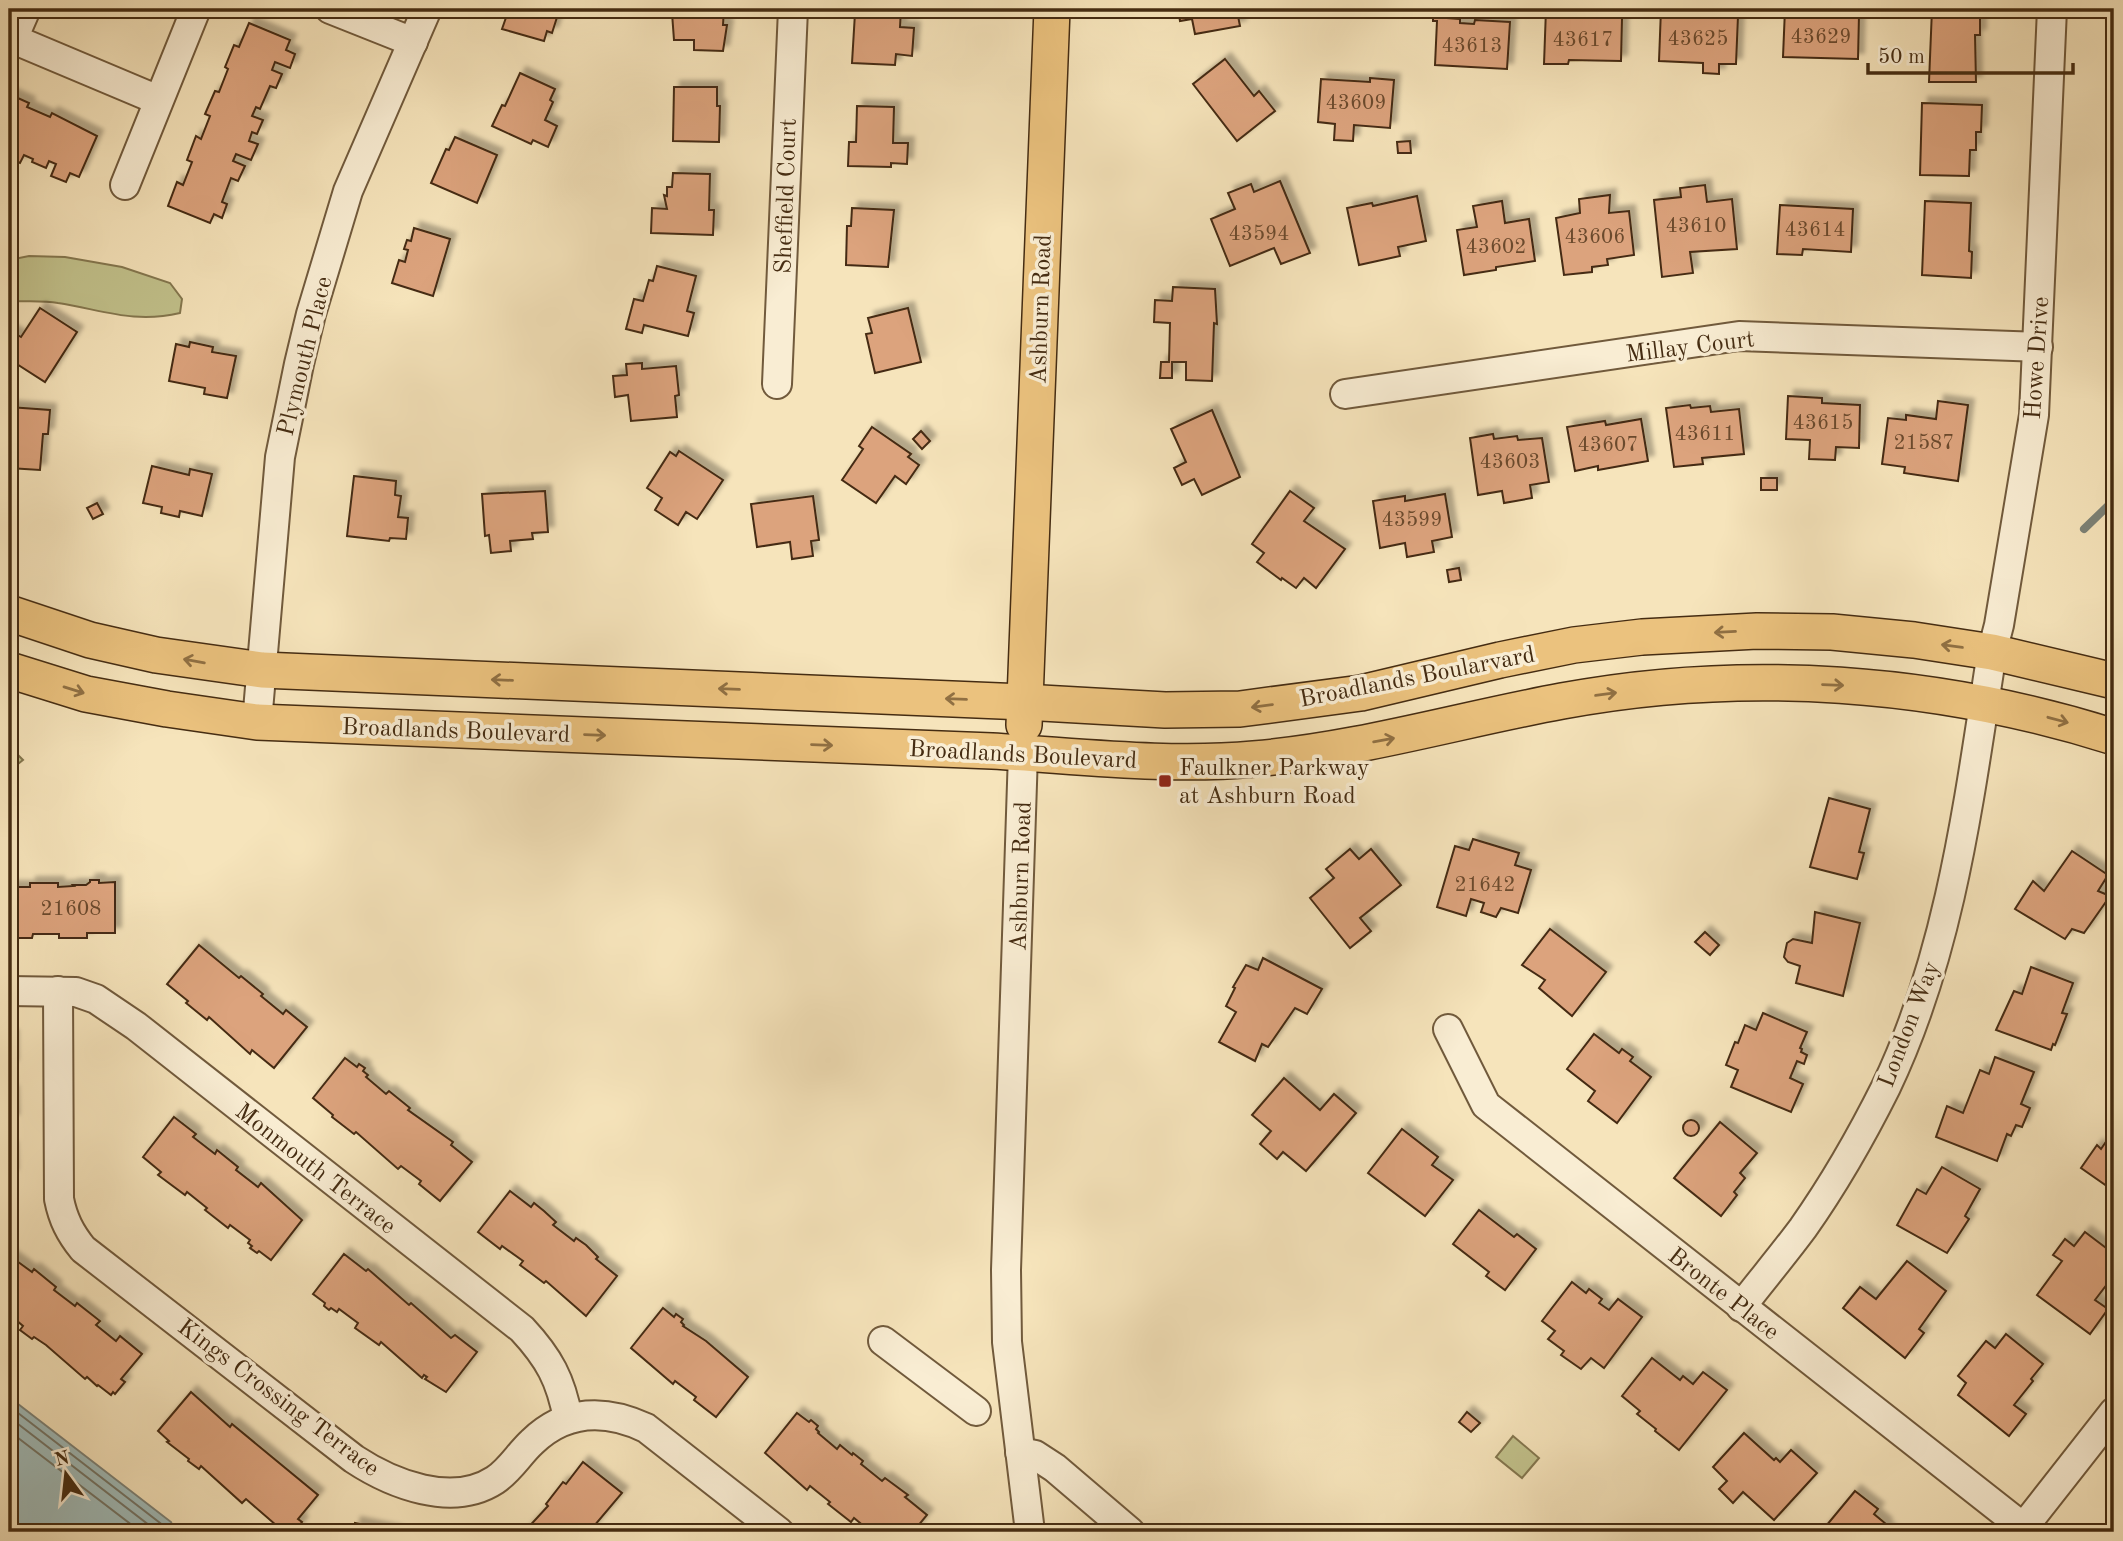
<svg xmlns="http://www.w3.org/2000/svg" width="2123" height="1541" font-family="'Old Standard TT',serif">
<style>
.green{fill:#c2c28c;stroke:#84774f;stroke-width:2}
.water{fill:#a0bcba;stroke:#7c8277;stroke-width:2}
.lines{fill:none;stroke-linecap:round;stroke-linejoin:round}
.shore{stroke:#727466;stroke-width:2}
.stream{stroke:#7c8277;stroke-width:8}
.building{fill:#dca37d;stroke:#452c12;stroke-width:2;filter:url(#shadow)}
.minor-casing{stroke:#715a3c;stroke-width:32}
.major-casing{stroke:#452c12;stroke-width:38}
.minor{stroke:#f9edd3;stroke-width:28}
.major{stroke:#ebc27e;stroke-width:35}
.oneway{stroke:#907043}
.poi-dot{fill:#8f2418;stroke:#f9edd3;stroke-width:2.5}
.labels{text-anchor:middle;stroke-width:7;stroke-linejoin:round;paint-order:stroke}
.number-label{font-size:21px;fill:#6b4a2d}
.street-label{font-size:24px;fill:#452c12;stroke:#f9edd3}
.poi-label{font-size:24px;fill:#452c12;stroke:#f9edd3;text-anchor:start}
</style>
<defs>
<filter id="shadow"><feDropShadow dx="6" dy="-6" stdDeviation="2" flood-color="#0004"/></filter>
</defs>
<rect width="100%" height="100%" fill="#f6e4bb"/>
<filter id="stains"><feTurbulence type="fractalNoise" baseFrequency=".00286" numOctaves="4"/><feColorMatrix values="0 0 0 0 .2 0 0 0 0 .09 0 0 0 0 .02 0 0 0 .5 -.17"/></filter>
<radialGradient id="worn" r=".72"><stop offset=".6" stop-color="#630" stop-opacity="0"/><stop offset="1" stop-color="#630" stop-opacity=".3"/></radialGradient>
<g class="green">
<path d="M 29,256 L 65,257 L 122,267 L 170,283 L 182,299 L 180,313 C 134,324 103,310 58,303 C 42,300 25,302 9,301 L 9,260 Z"/>
<polygon points="9,746 23,760 9,771"/>
<polygon points="1513,1436 1539,1458 1522,1478 1496,1457"/>
</g>
<polygon class="water" points="9,1397 171,1522 175,1532 9,1532"/>
<g class="lines">
<g class="shore">
<polyline points="9,1406 164,1526 167,1532"/>
<polyline points="9,1417 158,1532"/>
<polyline points="9,1431 141,1532"/>
</g>
<polyline class="stream" points="2084,529 2114,500"/>
</g>
<g class="building">
<polygon points="509,9 571,9 569,14 559,11 552,33 547,31 544,41 502,29"/>
<polygon points="676,9 724,9 723,25 727,25 723,51 694,50 694,40 674,40 672,13 676,13"/>
<polygon points="861,9 901,9 900,27 914,28 912,56 896,54 895,65 852,63 855,13 861,14"/>
<polygon points="1178,9 1240,9 1237,11 1240,26 1195,34 1192,19 1180,21"/>
<polygon points="1546,9 1575,9 1575,16 1606,15 1606,18 1622,18 1621,61 1569,60 1568,64 1544,64"/>
<polygon points="1661,9 1691,9 1691,14 1738,16 1736,64 1719,64 1719,74 1703,73 1703,63 1659,61"/>
<polygon points="1785,9 1810,9 1810,14 1859,15 1858,59 1783,57"/>
<polygon points="1932,9 1980,9 1980,35 1975,35 1976,82 1929,82"/>
<polygon points="1433,17 1460,19 1460,23 1474,24 1475,20 1510,22 1507,69 1435,65 1437,21 1433,21"/>
<polygon points="249,23 290,40 286,50 295,54 290,68 275,62 272,70 282,74 276,88 270,86 260,109 256,107 252,116 263,120 257,134 252,132 249,141 258,144 251,160 236,154 233,161 245,166 238,181 231,178 222,202 227,204 222,218 214,214 210,223 168,206 177,182 183,185 192,162 187,160 196,136 201,139 210,116 205,114 215,91 219,92 228,69 225,67 234,45 239,47"/>
<polygon points="2113,24 2114,24 2114,50 2112,49"/>
<polygon points="1225,59 1254,96 1259,91 1275,111 1237,141 1193,84"/>
<polygon points="520,73 555,89 550,100 553,102 545,120 557,126 548,147 533,140 531,144 492,126 502,105 505,106"/>
<polygon points="1370,78 1394,80 1390,128 1354,125 1353,141 1334,140 1335,124 1318,122 1321,79 1370,82"/>
<polygon points="674,87 717,87 717,106 720,106 719,142 673,141"/>
<polygon points="9,94 29,103 27,107 50,117 52,113 97,136 79,177 70,173 66,182 51,176 56,164 49,161 46,168 32,162 33,159 24,155 20,163 9,158 11,144 9,143"/>
<polygon points="1922,103 1982,105 1981,132 1976,132 1976,150 1970,150 1969,176 1920,175"/>
<polygon points="857,106 894,107 893,143 908,143 907,164 891,163 891,167 848,166 849,142 856,142"/>
<polygon points="455,137 497,155 477,203 431,183 446,149 449,150"/>
<polygon points="1410,141 1411,153 1398,153 1397,142"/>
<polygon points="673,173 710,174 709,210 714,210 713,235 651,233 652,208 667,209 664,195 667,196 667,187 672,187"/>
<polygon points="1280,181 1310,253 1281,264 1274,248 1230,266 1211,219 1235,209 1228,193 1251,184 1254,192"/>
<polygon points="1705,185 1707,202 1732,199 1737,249 1690,252 1693,273 1662,277 1654,200 1681,197 1680,188"/>
<polygon points="1610,195 1609,213 1629,211 1634,255 1607,259 1608,265 1592,267 1592,272 1564,275 1556,218 1580,213 1579,199"/>
<polygon points="1417,196 1426,241 1398,247 1400,256 1359,265 1347,208 1372,203 1373,206"/>
<polygon points="1502,201 1505,223 1529,219 1535,261 1496,267 1496,270 1464,275 1457,230 1477,227 1473,206"/>
<polygon points="1925,201 1971,203 1969,251 1972,252 1971,278 1922,275"/>
<polygon points="1780,205 1853,209 1851,252 1803,249 1802,255 1777,254"/>
<polygon points="852,208 894,210 888,267 846,265 847,226 851,226"/>
<polygon points="414,228 450,239 433,296 392,283 399,260 405,262 408,250 404,249 407,240 411,241"/>
<polygon points="657,266 696,276 687,311 694,313 688,336 644,325 642,333 626,329 634,299 643,301 649,280 653,281"/>
<polygon points="1173,287 1215,289 1217,324 1214,323 1212,381 1186,380 1186,362 1172,362 1172,378 1160,378 1161,362 1169,362 1170,323 1154,322 1155,300 1172,301"/>
<polygon points="40,308 77,332 45,382 9,359 9,330 21,337"/>
<polygon points="908,308 921,362 875,373 866,334 872,333 868,318"/>
<polygon points="190,342 213,347 212,352 236,356 227,398 204,394 205,388 169,381 176,344 189,347"/>
<polygon points="642,363 642,369 676,366 679,395 675,396 677,417 631,421 628,395 615,397 613,376 627,375 626,364"/>
<polygon points="2114,386 2114,411 2109,411 2109,387"/>
<polygon points="1788,396 1822,398 1822,403 1860,405 1859,448 1836,447 1835,460 1809,459 1810,440 1786,439"/>
<polygon points="1938,401 1968,405 1958,481 1904,473 1905,467 1882,464 1888,418 1906,420 1906,415 1936,419"/>
<polygon points="1690,405 1691,408 1710,406 1711,412 1739,409 1744,454 1702,458 1703,464 1674,467 1666,408"/>
<polygon points="9,407 50,410 48,434 43,434 40,470 9,468"/>
<polygon points="1212,410 1240,477 1202,495 1194,479 1182,485 1174,468 1186,462 1171,429"/>
<polygon points="1641,419 1648,461 1598,470 1598,466 1575,471 1567,427 1605,421 1606,425"/>
<polygon points="872,427 911,454 908,457 919,465 906,484 895,476 876,503 842,480 863,449 859,446"/>
<polygon points="921,431 930,441 922,449 913,439"/>
<polygon points="1493,434 1494,439 1517,436 1518,440 1542,438 1549,482 1530,485 1532,498 1504,503 1502,491 1478,495 1470,438"/>
<polygon points="679,451 723,480 697,519 686,512 678,525 655,510 662,498 647,488 670,452 676,456"/>
<polygon points="152,466 189,475 190,469 212,474 202,516 180,511 179,517 161,513 162,507 143,503"/>
<polygon points="354,476 396,481 395,495 401,496 398,517 408,518 406,539 390,538 389,541 347,536"/>
<rect x="1761" y="478" width="16" height="12"/>
<polygon points="545,491 548,532 532,533 533,539 510,541 511,551 491,553 489,535 485,536 482,494"/>
<polygon points="1290,491 1314,508 1304,521 1345,549 1316,588 1304,578 1296,588 1282,578 1281,580 1257,562 1264,553 1252,544"/>
<polygon points="1445,494 1452,537 1432,541 1434,552 1407,557 1405,543 1380,548 1373,501 1405,496 1405,501"/>
<polygon points="813,496 819,540 811,541 813,556 792,559 790,542 757,547 751,504"/>
<polygon points="97,503 103,514 93,519 87,508"/>
<polygon points="1459,568 1461,580 1449,582 1447,570"/>
<polygon points="1829,798 1870,809 1859,852 1864,853 1857,879 1810,867"/>
<polygon points="1473,839 1519,853 1515,865 1531,870 1518,913 1501,908 1496,917 1481,912 1484,903 1471,899 1466,916 1437,907 1455,846 1469,850"/>
<polygon points="1350,849 1359,859 1371,849 1401,885 1360,918 1371,931 1350,948 1310,898 1334,878 1326,869"/>
<polygon points="2072,851 2108,875 2098,891 2110,896 2084,933 2072,929 2065,939 2015,909 2033,881 2044,891"/>
<polygon points="90,880 99,880 99,883 115,882 115,933 87,933 87,938 59,938 59,934 33,934 32,938 9,938 9,887 30,887 30,883 58,883 58,887 74,886 73,885 86,885 90,882"/>
<polygon points="1815,912 1860,923 1843,996 1796,983 1800,966 1788,962 1784,957 1787,943 1793,939 1812,943"/>
<polygon points="1550,929 1606,972 1572,1016 1539,988 1545,980 1522,965"/>
<polygon points="1705,932 1719,945 1710,955 1695,942"/>
<polygon points="199,945 239,978 241,976 263,994 261,996 283,1014 286,1010 307,1027 274,1068 252,1050 250,1054 209,1017 207,1020 186,1003 188,1001 167,984"/>
<polygon points="1263,958 1322,989 1307,1014 1295,1008 1268,1047 1262,1044 1255,1061 1219,1042 1236,1012 1226,1006 1235,988 1233,987 1246,965 1258,970"/>
<polygon points="2031,967 2073,983 2062,1013 2067,1014 2055,1045 2053,1044 2051,1050 1996,1030 2014,991 2022,994"/>
<polygon points="1763,1013 1807,1032 1800,1048 1802,1049 1801,1052 1807,1055 1804,1064 1797,1061 1790,1078 1803,1084 1791,1112 1731,1087 1738,1070 1726,1065 1735,1042 1738,1043 1745,1025 1756,1030"/>
<polygon points="1594,1034 1619,1053 1622,1049 1633,1057 1630,1061 1651,1077 1617,1123 1588,1101 1595,1091 1567,1069"/>
<rect x="9" y="1036" width="3" height="30"/>
<polygon points="1995,1057 2034,1072 2021,1104 2030,1108 2022,1127 2016,1125 2011,1136 2007,1134 1997,1161 1936,1137 1947,1106 1963,1113 1980,1070 1989,1074"/>
<polygon points="345,1058 357,1067 359,1064 365,1068 363,1071 368,1075 366,1077 386,1094 389,1091 410,1108 408,1110 453,1142 451,1145 472,1162 440,1201 419,1184 421,1181 401,1166 398,1169 356,1132 354,1134 332,1117 333,1115 313,1098"/>
<polygon points="1284,1078 1320,1110 1334,1094 1356,1113 1306,1171 1283,1152 1277,1159 1260,1144 1271,1131 1252,1115"/>
<polygon points="9,1081 9,1092 12,1092 13,1120 9,1120"/>
<polygon points="174,1117 196,1134 193,1137 215,1154 217,1150 238,1167 236,1170 258,1187 261,1183 302,1220 271,1260 259,1251 257,1253 250,1248 252,1246 248,1243 250,1240 230,1225 228,1228 205,1210 207,1208 187,1192 185,1195 158,1175 161,1172 143,1157"/>
<circle cx="1691" cy="1128" r="8"/>
<polygon points="1720,1122 1757,1153 1740,1173 1745,1178 1734,1192 1737,1195 1721,1216 1674,1178"/>
<polygon points="1402,1129 1438,1157 1432,1165 1453,1180 1425,1216 1368,1173"/>
<polygon points="2114,1130 2114,1191 2081,1168 2097,1145 2101,1149"/>
<polygon points="9,1148 11,1148 12,1175 9,1175"/>
<polygon points="1942,1167 1980,1189 1965,1216 1969,1219 1947,1253 1897,1225 1917,1189 1926,1194"/>
<polygon points="510,1191 531,1207 534,1203 544,1211 556,1222 553,1225 574,1241 576,1238 586,1245 598,1257 596,1259 617,1276 586,1316 546,1281 544,1283 520,1265 523,1261 502,1246 500,1249 478,1232"/>
<polygon points="1479,1210 1514,1237 1517,1234 1536,1249 1505,1290 1486,1276 1489,1272 1453,1244"/>
<polygon points="2085,1232 2114,1254 2114,1275 2095,1300 2108,1309 2090,1334 2037,1295 2062,1261 2053,1255 2065,1239 2074,1246"/>
<polygon points="344,1254 366,1271 368,1269 409,1305 411,1303 451,1338 455,1335 477,1352 446,1392 425,1379 427,1377 424,1375 422,1378 381,1342 379,1345 355,1328 358,1323 339,1309 337,1312 331,1308 329,1310 324,1306 325,1303 313,1294"/>
<polygon points="10,1256 32,1272 34,1269 56,1287 54,1290 75,1306 77,1303 100,1321 96,1325 116,1341 120,1336 142,1354 121,1379 125,1382 115,1394 113,1392 111,1395 98,1385 97,1386 87,1377 85,1379 46,1345 34,1337 32,1339 20,1330 23,1326 9,1314"/>
<polygon points="1907,1261 1946,1291 1919,1329 1924,1333 1905,1358 1843,1308 1860,1287 1876,1299"/>
<polygon points="1572,1282 1586,1293 1589,1289 1602,1299 1599,1303 1609,1310 1618,1299 1642,1317 1604,1368 1591,1358 1581,1369 1561,1355 1564,1351 1548,1339 1555,1331 1542,1321"/>
<polygon points="663,1308 674,1317 676,1314 683,1319 681,1322 684,1325 683,1326 706,1341 748,1377 716,1417 694,1400 696,1397 675,1381 673,1384 631,1348"/>
<polygon points="2006,1334 2043,1364 2031,1379 2033,1381 2014,1405 2026,1414 2009,1436 1958,1395 1966,1383 1958,1376 1986,1341 1995,1348"/>
<polygon points="1652,1358 1680,1380 1683,1376 1693,1384 1703,1372 1727,1390 1679,1450 1655,1431 1656,1429 1637,1414 1640,1411 1622,1396"/>
<polygon points="191,1392 230,1427 232,1424 318,1495 298,1519 302,1522 294,1532 284,1532 246,1499 242,1503 201,1466 199,1469 188,1461 189,1459 167,1442 169,1441 158,1431"/>
<polygon points="1467,1412 1480,1423 1471,1432 1459,1422"/>
<polygon points="797,1413 809,1422 811,1420 818,1426 816,1429 819,1432 818,1433 837,1449 840,1445 852,1455 853,1453 863,1461 861,1464 882,1481 885,1478 908,1495 905,1497 927,1515 913,1532 871,1532 854,1518 851,1522 828,1504 830,1502 810,1486 807,1490 765,1453"/>
<polygon points="1744,1433 1774,1460 1776,1458 1780,1462 1791,1450 1817,1473 1774,1520 1743,1492 1733,1503 1719,1489 1727,1481 1713,1467"/>
<polygon points="583,1462 622,1493 589,1532 524,1532 548,1506 546,1504 563,1482 566,1484"/>
<polygon points="1855,1491 1878,1509 1874,1514 1886,1524 1884,1526 1891,1532 1821,1532"/>
<polygon points="355,1523 398,1532 353,1532"/>
</g>
<g class="lines">
<defs>
<g id="minor">
<polyline points="26,9 13,39 158,100"/>
<polyline points="330,9 413,42"/>
<polyline points="125,185 196,9"/>
<polyline points="777,384 793,9"/>
<polyline points="1345,394 1739,336 2038,347"/>
<polyline points="257,722 280,457 299,364 311,314 348,191 427,9"/>
<polyline points="1023,753 1006,1270 1007,1342 1030,1532"/>
<path d="M 9,991 L 76,992 L 96,999 L 136,1026 L 522,1329 C 549,1358 561,1380 568,1419"/>
<path d="M 58,991 L 59,1199 C 63,1219 70,1233 83,1249 L 354,1459 C 392,1484 452,1508 495,1480 C 510,1470 519,1454 532,1442 C 566,1409 606,1409 646,1428 L 779,1532"/>
<polyline points="1448,1029 1486,1105 2029,1532"/>
<path d="M 1741,1307 C 1761,1281 1783,1255 1803,1228 C 1834,1184 1862,1135 1886,1087 C 1951,951 1969,799 1992,652 L 1999,625 L 2034,415 L 2052,9"/>
<polyline points="883,1341 976,1411"/>
<polyline points="1020,1452 1035,1455 1055,1468 1130,1532"/>
<polyline points="2023,1528 2114,1412"/>
</g>
<g id="major">
<polyline points="9,613 90,640 156,655 262,670 1024,702 1165,710 1240,709 1361,693 1500,660 1574,645 1642,637 1757,631 1832,632 1914,640 1992,652 2114,681"/>
<path d="M 9,670 L 86,694 L 167,709 L 257,722 L 992,751 C 1079,756 1167,767 1254,759 C 1359,750 1459,720 1562,701 C 1745,667 1937,681 2114,737"/>
<polyline points="1024,725 1052,9"/>
</g>
</defs>
<use href="#minor" class="minor-casing"/>
<use href="#major" class="major-casing"/>
<use href="#minor" class="minor"/>
<use href="#major" class="major"/>
</g>
<defs><path id="oneway-shaft" d="M-6 0H5M1.5-3L5.5 0L1.5 3" fill="none" stroke-width="1.6" stroke-linecap="round" stroke-linejoin="round" transform="scale(1.75)"/></defs>
<g class="oneway">
<use href="#oneway-shaft" transform="translate(1725 632) rotate(177)"/>
<use href="#oneway-shaft" transform="translate(1952 646) rotate(-172)"/>
<use href="#oneway-shaft" transform="translate(194 661) rotate(-170)"/>
<use href="#oneway-shaft" transform="translate(502 680) rotate(-178)"/>
<use href="#oneway-shaft" transform="translate(1833 685) rotate(2)"/>
<use href="#oneway-shaft" transform="translate(729 689) rotate(-178)"/>
<use href="#oneway-shaft" transform="translate(74 690) rotate(17)"/>
<use href="#oneway-shaft" transform="translate(1606 694) rotate(-8)"/>
<use href="#oneway-shaft" transform="translate(956 699) rotate(-178)"/>
<use href="#oneway-shaft" transform="translate(1262 706) rotate(172)"/>
<use href="#oneway-shaft" transform="translate(2058 720) rotate(15)"/>
<use href="#oneway-shaft" transform="translate(595 735) rotate(2)"/>
<use href="#oneway-shaft" transform="translate(1384 740) rotate(-10)"/>
<use href="#oneway-shaft" transform="translate(822 745) rotate(2)"/>
</g>
<rect class="poi-dot" x="1158" y="774" width="14" height="14" rx="3.5"/>
<g class="labels">
<g class="number-label">
<text x="1821" y="43">43629</text>
<text x="1698" y="45">43625</text>
<text x="1583" y="46">43617</text>
<text x="1472" y="52">43613</text>
<text x="1356" y="109">43609</text>
<text x="1696" y="232">43610</text>
<text x="1815" y="236">43614</text>
<text x="1259" y="240">43594</text>
<text x="1595" y="243">43606</text>
<text x="1496" y="253">43602</text>
<text x="1823" y="429">43615</text>
<text x="1705" y="440">43611</text>
<text x="1924" y="449">21587</text>
<text x="1608" y="451">43607</text>
<text x="1510" y="468">43603</text>
<text x="1412" y="526">43599</text>
<text x="1485" y="891">21642</text>
<text x="71" y="915">21608</text>
</g>
<g class="street-label">
<text transform="translate(785 196) rotate(-88)" y="8">Sheffield Court</text>
<text transform="translate(1040 309) rotate(-88)" y="8">Ashburn Road</text>
<text transform="translate(1690 346) rotate(-7)" y="8">Millay Court</text>
<text transform="translate(304 356) rotate(-76)" y="8">Plymouth Place</text>
<text transform="translate(2036 358) rotate(-86)" y="8">Howe Drive</text>
<text transform="translate(1417 676) rotate(-11)" y="8">Broadlands Boularvard</text>
<text transform="translate(456 730) rotate(2)" y="8">Broadlands Boulevard</text>
<text transform="translate(1023 754) rotate(3)" y="8">Broadlands Boulevard</text>
<text transform="translate(1020 876) rotate(-88)" y="8">Ashburn Road</text>
<text transform="translate(1908 1024) rotate(-69)" y="8">London Way</text>
<text transform="translate(316 1168) rotate(38)" y="8">Monmouth Terrace</text>
<text transform="translate(1724 1293) rotate(38)" y="8">Bronte Place</text>
<text transform="translate(279 1397) rotate(37)" y="8">Kings Crossing Terrace</text>
</g>
<g class="poi-label">
<text x="1179" y="775">Faulkner Parkway<tspan x="1179" dy="28">at Ashburn Road</tspan></text>
</g>
</g>
<rect width="2123" height="1541" fill="none" stroke="#f6e4bb" stroke-width="35"/>
<rect x="10" y="10" width="2102" height="1520" fill="none" stroke="#452c12" stroke-width="3.5"/>
<rect x="18" y="18" width="2088" height="1506" fill="none" stroke="#452c12" stroke-width="2"/>
<g transform="translate(66 1474) rotate(345)" stroke="#f9edd3" stroke-width="5" paint-order="stroke">
<path d="M0-5L12 26L0 18L-12 26Z" fill="#452c12"/>
<text y="-10" font-size="19" font-weight="bold" text-anchor="middle" fill="#452c12">N</text>
</g>
<path d="M1868 63v10h205v-10" fill="none" stroke="#452c12" stroke-width="3.5"/>
<text x="1878" y="63" font-size="21" fill="#452c12" stroke="#f9edd3" stroke-width="5" paint-order="stroke">50 m</text>
<rect width="100%" height="100%" filter="url(#stains)"/>
<rect width="100%" height="100%" fill="url(#worn)"/>
</svg>
